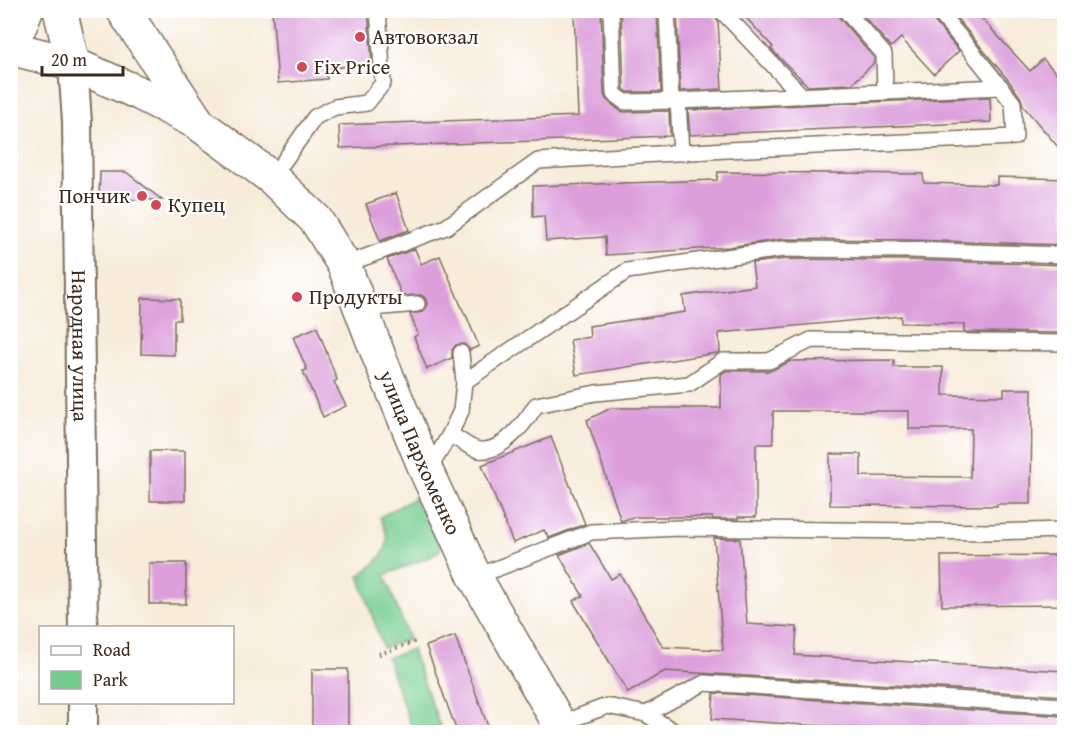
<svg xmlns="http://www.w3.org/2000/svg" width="1075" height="743" font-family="'Gentium Book Plus',serif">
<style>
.green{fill:#76cd91;stroke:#587c58;stroke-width:1.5}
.building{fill:#dc9fdb}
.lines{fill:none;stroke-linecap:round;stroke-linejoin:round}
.lane-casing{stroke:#7d6e5f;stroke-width:18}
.street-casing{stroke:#7d6e5f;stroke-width:32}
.secondary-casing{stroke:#7d6e5f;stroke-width:36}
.path{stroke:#7d6e5f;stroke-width:4;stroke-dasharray:1.5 4.5;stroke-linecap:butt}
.lane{stroke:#fff;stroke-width:15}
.street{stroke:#fff;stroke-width:28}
.secondary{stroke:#fff;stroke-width:33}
.poi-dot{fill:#d1495b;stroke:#fff;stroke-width:2}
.labels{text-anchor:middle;stroke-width:4.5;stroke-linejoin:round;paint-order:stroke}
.poi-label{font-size:21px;fill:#3b2a1e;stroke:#fff;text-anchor:start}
.street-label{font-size:21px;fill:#3b2a1e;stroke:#fff}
</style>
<rect width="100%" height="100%" fill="#fff"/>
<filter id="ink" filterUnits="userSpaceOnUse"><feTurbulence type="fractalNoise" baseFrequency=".0167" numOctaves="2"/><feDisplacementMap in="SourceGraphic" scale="12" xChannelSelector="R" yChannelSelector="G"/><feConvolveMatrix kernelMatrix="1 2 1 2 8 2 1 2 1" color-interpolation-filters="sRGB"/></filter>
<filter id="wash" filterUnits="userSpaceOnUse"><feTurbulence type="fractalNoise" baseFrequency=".008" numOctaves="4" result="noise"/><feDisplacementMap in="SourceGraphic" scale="24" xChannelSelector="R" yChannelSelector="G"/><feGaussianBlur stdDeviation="1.35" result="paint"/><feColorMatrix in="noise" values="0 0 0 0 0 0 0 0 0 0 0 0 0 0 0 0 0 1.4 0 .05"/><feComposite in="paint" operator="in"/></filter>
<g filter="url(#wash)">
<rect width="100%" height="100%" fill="#f7ebd9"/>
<g class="green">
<path d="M 418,496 L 440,543 L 440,550 L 434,555 L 385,575 L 409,639 L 383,648 L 359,576 C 370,568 386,556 387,541 C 388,534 382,523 380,517 Z"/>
<polygon points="412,649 413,653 442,732 413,732 387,658"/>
</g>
<g id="blocks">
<g class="building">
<polygon points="272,10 368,10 372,63 326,69 327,79 278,83"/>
<polygon points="574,10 601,10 604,94 606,99 619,110 624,112 669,111 670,136 340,148 339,125 578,116"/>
<polygon points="621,10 657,10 661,92 628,92 624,89"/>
<polygon points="677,10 711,10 714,16 718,21 722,89 680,91"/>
<polygon points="739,10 835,10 838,16 874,58 874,63 852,84 808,86 771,49 773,47"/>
<polygon points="858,10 927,10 930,16 959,51 934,74 901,38 891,47"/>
<polygon points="950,10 974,10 1030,71 1043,59 1065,82 1065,155 1023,106 1021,98 1009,81"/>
<polygon points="990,97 991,122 690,135 688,110"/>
<polygon points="100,172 126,172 162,200 99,199"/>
<polygon points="718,172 923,174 924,183 997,185 997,177 1065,179 1065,245 910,240 783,239 729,247 606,255 605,237 546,241 544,216 533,217 533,186 717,180"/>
<polygon points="396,193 409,230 380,241 366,204"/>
<polygon points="415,249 421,264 440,256 465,315 466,315 479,346 470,350 464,344 456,345 452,350 452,358 427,369 414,337 418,334 410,314 423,312 426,308 427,303 425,298 421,295 402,296 387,259"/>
<polygon points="784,259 910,260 1065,265 1065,333 964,332 964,324 901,323 901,316 719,333 720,352 717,353 576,375 570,340 590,337 589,326 685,312 683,296 755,286 752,263"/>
<polygon points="142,298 180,299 180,320 174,320 174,355 141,354"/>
<polygon points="317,327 337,380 334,382 346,406 323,417 303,371 307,370 293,337"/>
<polygon points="894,360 894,367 943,367 943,395 1004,396 1004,389 1032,389 1031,504 997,504 997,506 830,505 830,454 861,454 861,476 970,477 971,429 909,429 909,411 773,411 773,444 756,444 756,517 738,517 738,519 713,519 712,517 633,517 621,521 587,420 611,408 721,408 721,374 726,371 770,371 791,361"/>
<polygon points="551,437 585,524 549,538 544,530 513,543 482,465"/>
<rect x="150" y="451" width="35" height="50"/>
<polygon points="714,538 740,539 747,624 797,627 795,655 1065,671 1065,696 665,671 628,693 573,601 583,596 559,555 589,543 611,579 620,574 663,647 723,650"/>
<polygon points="1065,555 1065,605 942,606 941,556"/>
<rect x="149" y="563" width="37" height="41"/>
<polygon points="455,636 490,732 457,732 426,646"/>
<rect x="312" y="669" width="36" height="63"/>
<polygon points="714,693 1065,716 1065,732 915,732 712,719"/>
</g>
</g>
</g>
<g filter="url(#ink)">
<use href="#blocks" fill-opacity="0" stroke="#7d6e5f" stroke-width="1.5"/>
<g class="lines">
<defs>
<g id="lane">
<polyline points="611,10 614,94 625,102 678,101"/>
<polyline points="667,10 671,101"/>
<polyline points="721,10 802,96"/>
<polyline points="885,92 1001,87"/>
<polyline points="681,153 678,101 885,92 884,54 845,10"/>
<polyline points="272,178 315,117 335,107 367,103 383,83 378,10"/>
<polyline points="344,265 446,227 538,161 727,150 1015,137 1013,103 964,42 937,10"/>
<polyline points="362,309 417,304"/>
<polyline points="464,382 627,271 783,249 910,250 1064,255"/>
<path d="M 450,434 C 457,438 471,449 479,450 C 502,453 525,423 536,405 L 596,393 L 689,384 L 723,361 L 769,361 L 811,340 L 1064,343"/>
<polyline points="427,473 450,434 461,411 464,382 461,353"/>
<polyline points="475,577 591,532 679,528 993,532 1064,530"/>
<polyline points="646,714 704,683 1064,706"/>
<polyline points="559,724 607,706 646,714 675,732"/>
</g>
<g id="street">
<path id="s1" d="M 73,64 L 77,122 L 83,628"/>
<polyline points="83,702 83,732"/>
</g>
<g id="secondary">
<polyline points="60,10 73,64"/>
<path id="s2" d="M 123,10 L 199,124 L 272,178 L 316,220 L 344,265 L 380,359 L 427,473 L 475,577 L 564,732"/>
<polyline points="10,35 20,26 26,10"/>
<polyline points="10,48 73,64 141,94 194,121"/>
</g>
</defs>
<use href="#lane" class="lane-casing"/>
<use href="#street" class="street-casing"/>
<use href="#secondary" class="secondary-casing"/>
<polyline class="path" points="379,654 417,641"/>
<use href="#lane" class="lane"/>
<use href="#street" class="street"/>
<use href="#secondary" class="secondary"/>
</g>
</g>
<g class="poi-dot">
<circle cx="360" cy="37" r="6"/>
<circle cx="302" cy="67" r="6"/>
<circle cx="142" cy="196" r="6"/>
<circle cx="156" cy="205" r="6"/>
<circle cx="297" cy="297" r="6"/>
</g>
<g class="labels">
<g class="poi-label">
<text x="372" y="44">Автовокзал</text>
<text x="314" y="74">Fix Price</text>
<text x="130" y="203" text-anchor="end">Пончик</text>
<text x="168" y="212">Купец</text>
<text x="309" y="304">Продукты</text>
</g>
<g class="street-label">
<text dy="7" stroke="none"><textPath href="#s1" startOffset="282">Народная улица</textPath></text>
<text dy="7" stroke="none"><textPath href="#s2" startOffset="544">улица Пархоменко</textPath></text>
</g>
</g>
<rect width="1075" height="743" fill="none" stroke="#fff" stroke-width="36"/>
<rect x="39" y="626" width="195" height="78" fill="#ffffff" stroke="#b1aaa5" stroke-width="1.5"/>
<rect x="51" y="646" width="30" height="9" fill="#ffffff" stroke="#b1aaa5" stroke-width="1.5"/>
<text x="93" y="656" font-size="18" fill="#3b2a1e">Road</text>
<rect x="51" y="671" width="30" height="18" fill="#76cd91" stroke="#b1aaa5" stroke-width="1.5"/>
<text x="93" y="686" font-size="18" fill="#3b2a1e">Park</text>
<path d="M42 66v9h81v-9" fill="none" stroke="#3b2a1e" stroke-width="3"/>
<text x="51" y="66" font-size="18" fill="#3b2a1e" stroke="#ffffff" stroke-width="4.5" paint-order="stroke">20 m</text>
</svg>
